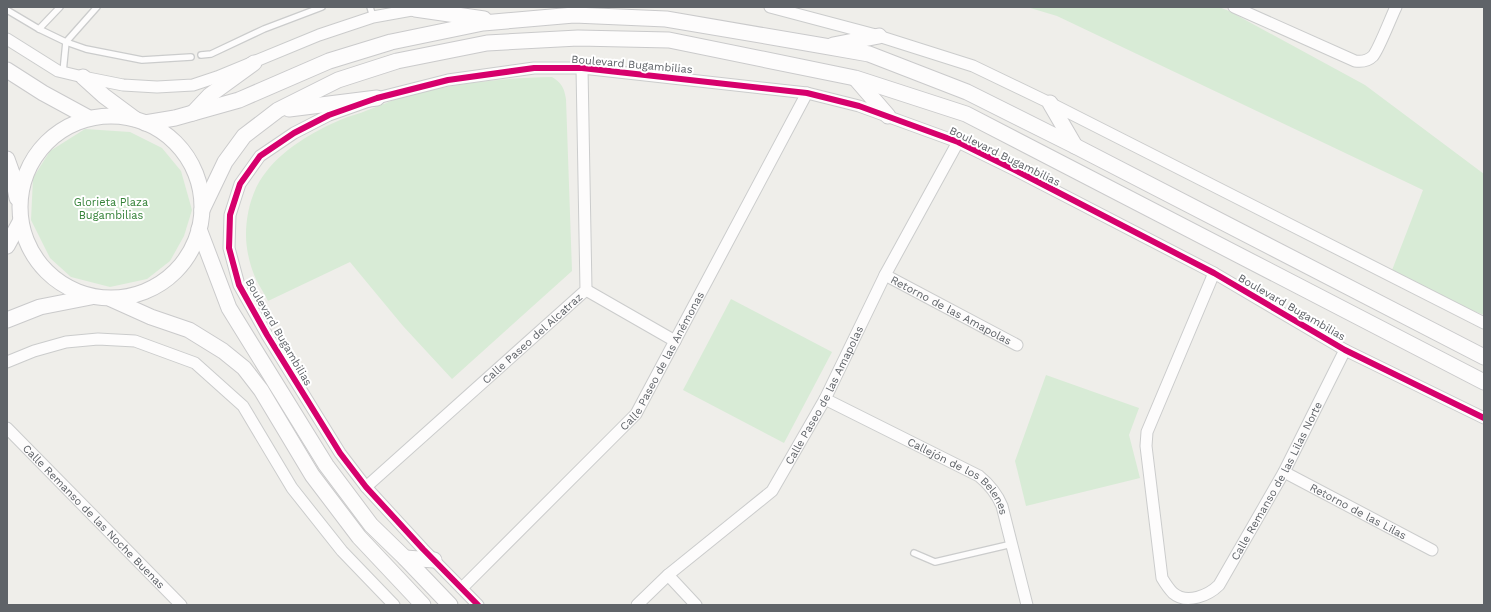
<svg xmlns="http://www.w3.org/2000/svg" width="1491" height="612" font-family="'Work Sans',sans-serif">
<style>
.green{fill:#d8ebd6}
.lines{fill:none;stroke-linecap:round;stroke-linejoin:round}
.lane-casing{stroke:#cbcccc;stroke-width:8}
.street-casing{stroke:#cbcccc;stroke-width:13}
.secondary-casing{stroke:#cacacb;stroke-width:17}
.lane{stroke:#fdfcfc;stroke-width:5.5}
.street{stroke:#fdfcfc;stroke-width:11}
.secondary{stroke:#fdfcfc;stroke-width:15}
.cycleway-casing{stroke:#fff;stroke-width:8}
.cycleway{stroke:#d6006c;stroke-width:6}
.labels{text-anchor:middle;stroke-width:4;stroke-linejoin:round;paint-order:stroke}
.street-label{font-size:11px;fill:#5f6368;stroke:#fff}
.park-label{font-size:11px;fill:#348238;stroke:#fff}
</style>
<rect width="100%" height="100%" fill="#efeeea"/>
<g class="green">
<polygon points="1027,7 1219,7 1229,11 1365,85 1484,174 1484,315 1389,278 1423,190 1057,16"/>
<path d="M 552,77 C 562,83 564,88 566,99 L 572,271 L 452,379 L 403,326 L 350,262 L 268,301 C 265,295 262,290 259,285 C 251,271 246,251 246,235 C 246,214 252,189 266,172 C 282,150 314,131 340,120 C 349,116 359,114 368,110 C 377,107 385,103 394,100 C 444,84 500,78 552,77 Z"/>
<polygon points="85,129 130,132 162,148 181,171 192,210 184,236 170,261 147,279 110,287 71,277 50,258 31,220 33,178 50,151"/>
<polygon points="731,299 832,352 784,443 683,390"/>
<polygon points="1046,375 1139,408 1129,435 1140,478 1026,506 1015,461"/>
</g>
<g class="lines">
<defs>
<g id="lane">
<polyline points="370,7 373,17"/>
<polyline points="7,10 39,29 66,42 86,49 142,60 191,57"/>
<polyline points="39,29 60,7"/>
<polyline points="201,55 211,54 264,29 322,7"/>
<polyline points="63,72 66,42 97,7"/>
<polyline points="914,553 935,562 1012,544"/>
</g>
<g id="street">
<polyline points="770,7 872,34 973,66 1050,103 1484,323"/>
<path d="M 1234,7 L 1355,61 C 1362,62 1368,61 1373,56 C 1379,49 1391,17 1396,7"/>
<polyline points="7,39 58,71 83,77 123,85 157,87 193,85 217,77 319,35 373,17 423,8"/>
<path id="s1" d="M 1214,273 L 1147,432 L 1146,446 L 1162,578 C 1165,583 1169,589 1173,593 C 1187,605 1209,595 1219,585 L 1284,472 L 1345,350"/>
<path id="s2" d="M 885,275 L 1017,345"/>
<polyline points="586,290 675,341"/>
<polyline points="7,362 34,351 66,342 98,339 135,341 195,363 243,406 292,488 342,551 394,605"/>
<path id="s3" d="M 825,399 L 979,476 C 990,485 997,494 1002,506 L 1027,605"/>
<path id="s4" d="M 7,428 L 181,605"/>
<path id="s5" d="M 1284,472 L 1432,550"/>
<path id="s6" d="M 366,487 L 586,290 L 582,68"/>
<polyline points="668,575 696,605"/>
<path id="s7" d="M 462,588 L 636,414 L 807,93"/>
<polyline points="478,605 423,549 366,487 340,453 267,335 239,285 229,248 230,215 240,184 260,156 294,133 329,115 377,98 448,80 534,68 582,68 807,93 859,106 958,142 1015,170 1214,273 1345,350 1484,418"/>
<path id="s8" d="M 637,605 L 668,575 L 772,491 L 825,399 L 885,275 L 958,142"/>
</g>
<g id="secondary">
<polyline points="415,9 484,19"/>
<polyline points="833,45 879,36"/>
<polyline points="7,70 43,93 89,118"/>
<polyline points="83,77 104,96 135,119"/>
<polyline points="856,79 888,116"/>
<polyline points="1050,103 1075,146"/>
<polyline points="289,109 377,98"/>
<polyline points="193,113 210,95 254,63"/>
<circle cx="111" cy="207" r="91"/>
<polyline points="145,123 175,118 239,100 329,61 391,42 483,23 574,15 666,19 824,46 869,54 967,92 1075,146 1484,357"/>
<polyline points="7,159 12,173 17,198"/>
<polyline points="202,210 225,162 244,136 278,110 338,80 397,61 487,43 578,38 669,40 855,78 966,114 1484,382"/>
<polyline points="199,229 229,308 326,465 371,525 405,558 450,605"/>
<polyline points="7,246 20,222"/>
<polyline points="111,299 151,317 189,330 223,351 244,368 261,390 312,475 359,537 423,605"/>
<polyline points="7,320 40,307 91,297"/>
<polyline points="405,558 434,560"/>
</g>
</defs>
<use href="#lane" class="lane-casing"/>
<use href="#street" class="street-casing"/>
<use href="#secondary" class="secondary-casing"/>
<use href="#lane" class="lane"/>
<use href="#street" class="street"/>
<use href="#secondary" class="secondary"/>
<defs>
<polyline id="cycleway" points="478,605 423,549 366,487 340,453 267,335 239,285 229,248 230,215 240,184 260,156 294,133 329,115 377,98 448,80 534,68 582,68 807,93 859,106 958,142 1015,170 1214,273 1345,350 1484,418"/>
</defs>
<use href="#cycleway" class="cycleway-casing"/>
<use href="#cycleway" class="cycleway"/>
</g>
<g class="labels">
<g class="street-label">
<text transform="translate(632 64) rotate(5)" y="4">Boulevard Bugambilias</text>
<text transform="translate(1005 156) rotate(26)" y="4">Boulevard Bugambilias</text>
<text transform="translate(1292 307) rotate(30)" y="4">Boulevard Bugambilias</text>
<text dy="4" stroke="none"><textPath href="#s2" startOffset="75">Retorno de las Amapolas</textPath></text>
<text transform="translate(279 332) rotate(60)" y="4">Boulevard Bugambilias</text>
<text dy="4" stroke="none"><textPath href="#s6" startOffset="223">Calle Paseo del Alcatraz</textPath></text>
<text dy="4" stroke="none"><textPath href="#s7" startOffset="305">Calle Paseo de las Anémonas</textPath></text>
<text dy="4" stroke="none"><textPath href="#s8" startOffset="286">Calle Paseo de las Amapolas</textPath></text>
<text dy="4" stroke="none"><textPath href="#s3" startOffset="156">Callejón de los Belenes</textPath></text>
<text dy="4" stroke="none"><textPath href="#s1" startOffset="508">Calle Remanso de las Lilas Norte</textPath></text>
<text dy="4" stroke="none"><textPath href="#s5" startOffset="84">Retorno de las Lilas</textPath></text>
<text dy="4" stroke="none"><textPath href="#s4" startOffset="124">Calle Remanso de las Noche Buenas</textPath></text>
</g>
<g class="park-label">
<text x="111" y="206">Glorieta Plaza<tspan x="111" dy="13">Bugambilias</tspan></text>
</g>
</g>
<rect width="1491" height="612" fill="none" stroke="#5f6368" stroke-width="16"/>
</svg>
